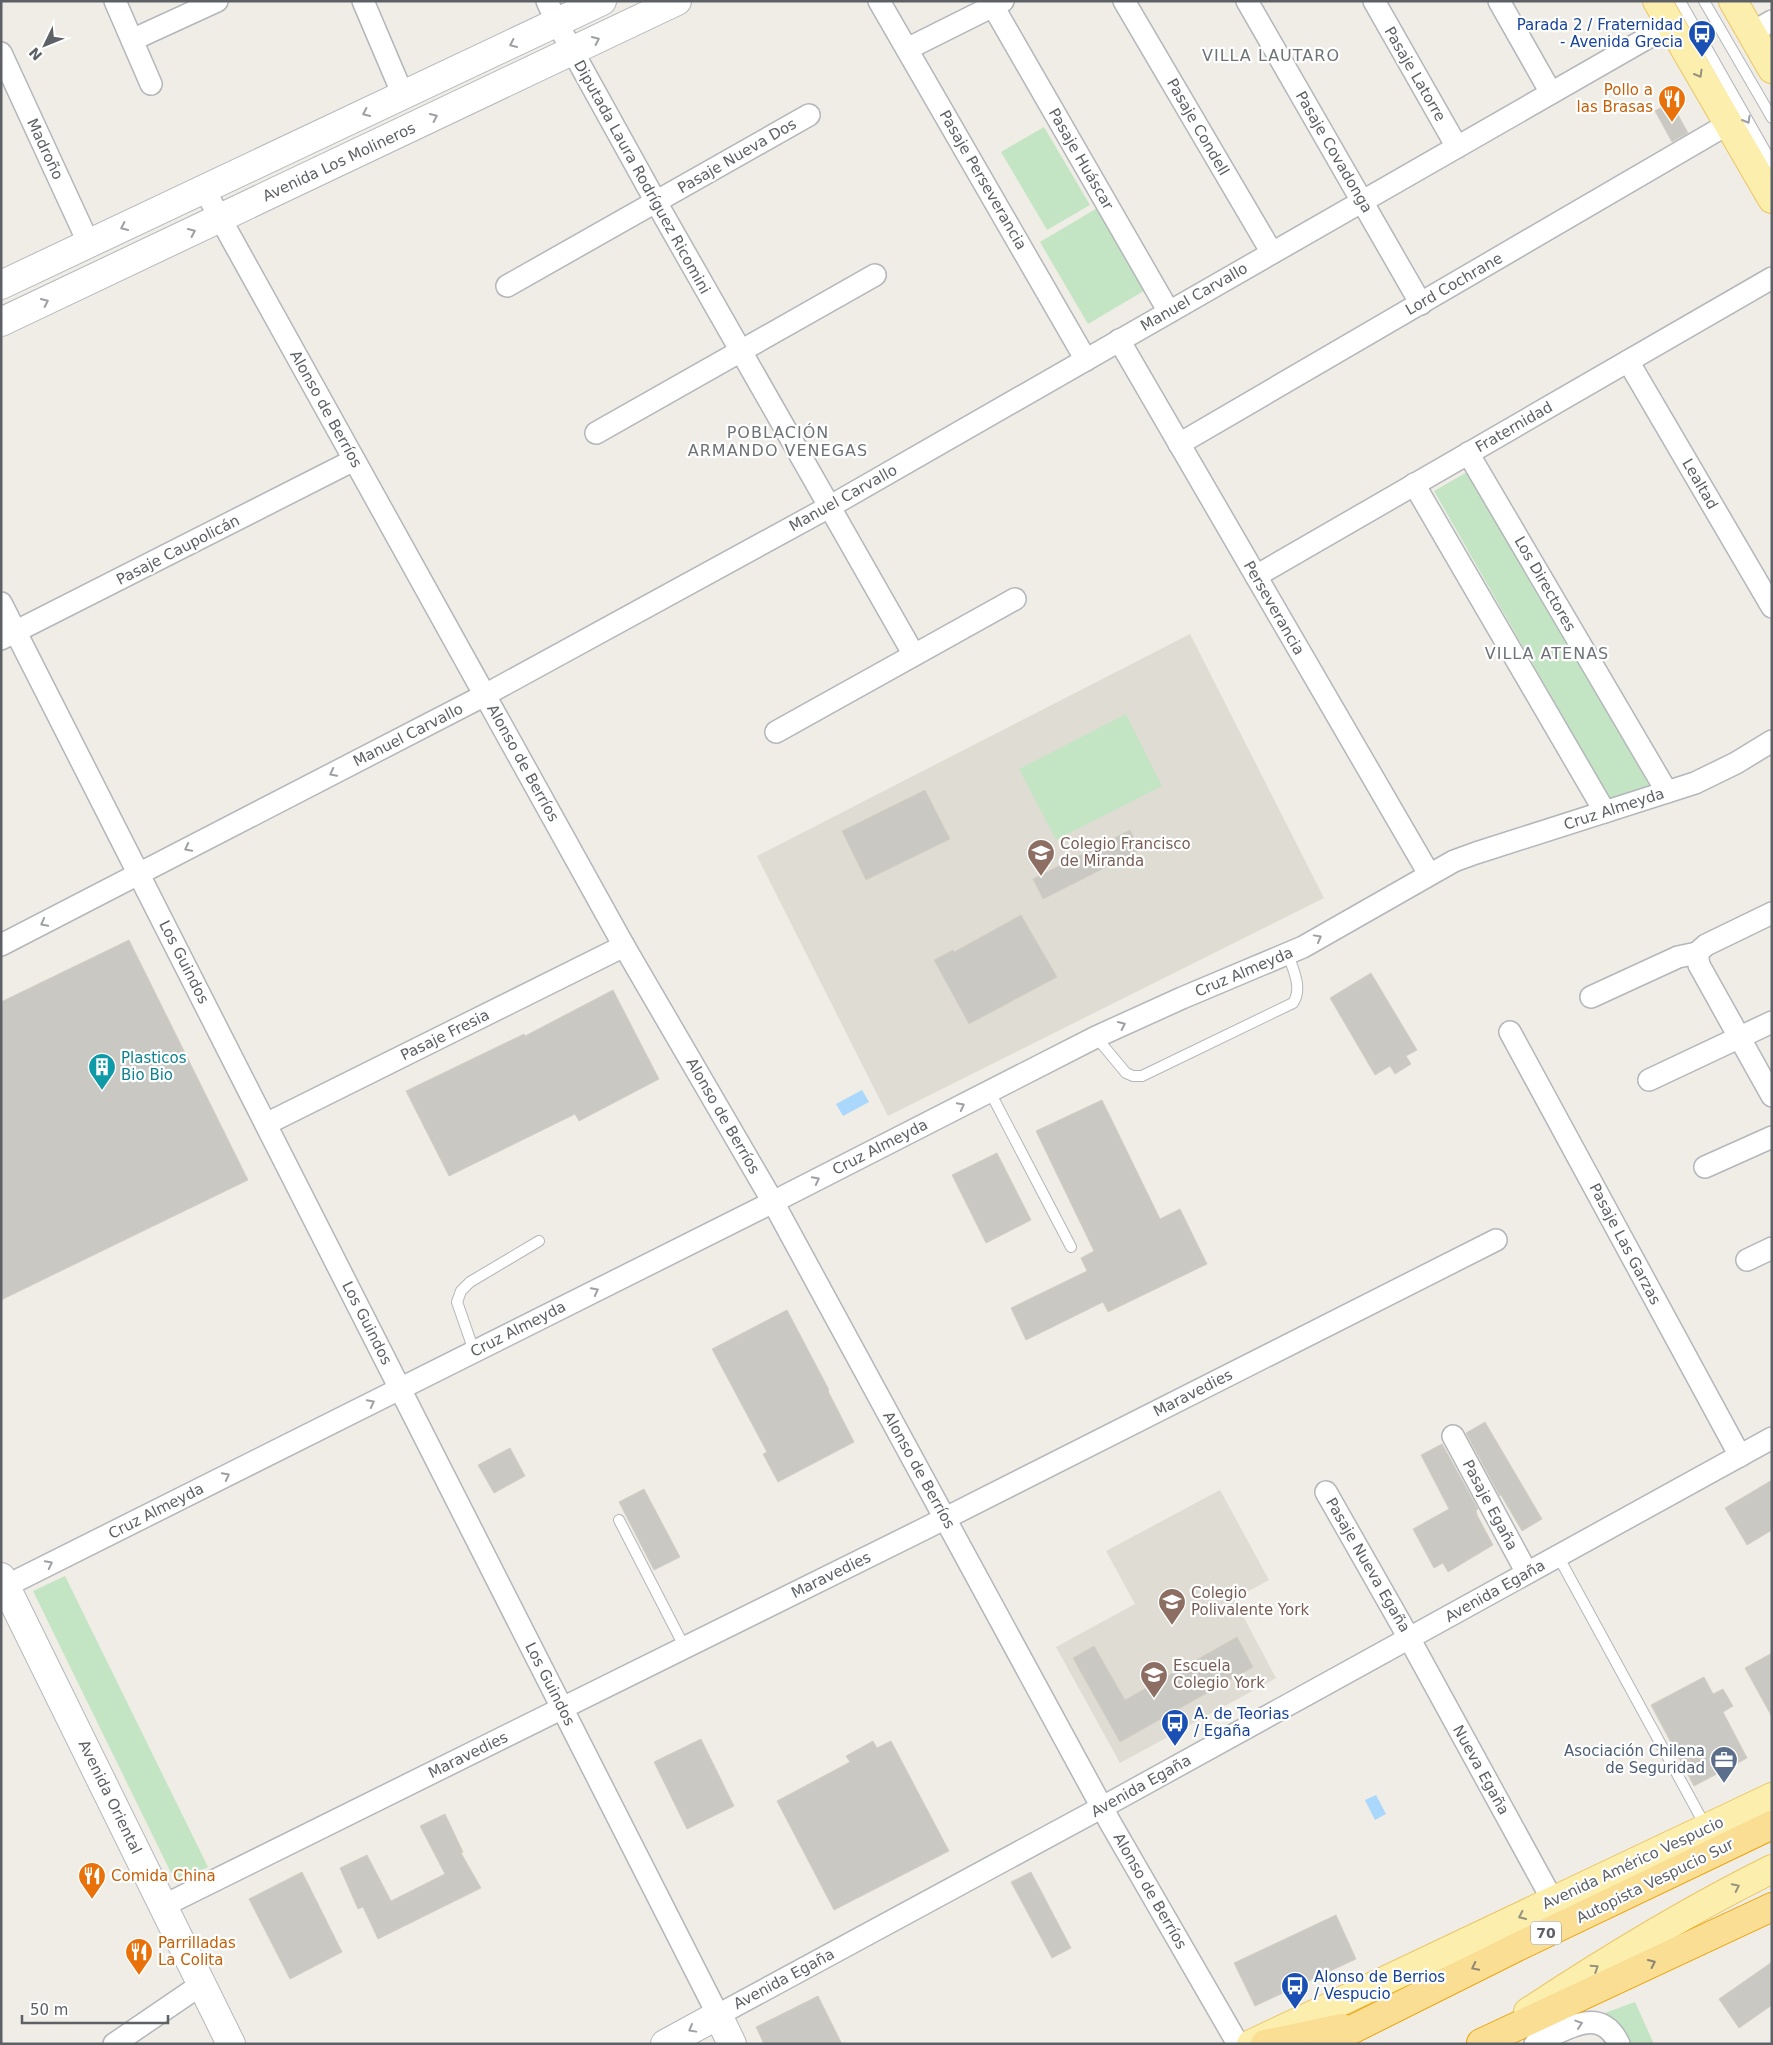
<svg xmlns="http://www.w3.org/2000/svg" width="1773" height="2045" font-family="'DejaVu Sans',sans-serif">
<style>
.education{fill:#dfdcd4}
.green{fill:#c4e5c3}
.water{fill:#a9d8fc}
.building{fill:#cac8c3;stroke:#d4cfc4}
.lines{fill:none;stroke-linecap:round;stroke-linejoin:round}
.lane-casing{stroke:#b3b6ba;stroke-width:12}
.street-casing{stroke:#b3b6ba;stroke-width:24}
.secondary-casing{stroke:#b4b8bd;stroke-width:30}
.primary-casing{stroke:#ecc562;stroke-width:30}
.highway-casing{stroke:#eca409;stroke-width:30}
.lane{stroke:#fff;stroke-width:10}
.street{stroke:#fff;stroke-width:21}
.secondary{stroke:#fff;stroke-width:28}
.primary{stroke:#fcefae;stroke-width:28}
.highway{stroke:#f9de93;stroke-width:28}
.oneway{stroke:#9ea0a3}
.oneway2{stroke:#95937f}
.oneway3{stroke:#8c8674}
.labels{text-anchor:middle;stroke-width:4.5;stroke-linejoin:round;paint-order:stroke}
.shield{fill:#fff;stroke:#8e9094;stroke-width:1}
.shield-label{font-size:14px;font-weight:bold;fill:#5d6166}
.transit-label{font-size:15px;fill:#164399;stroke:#fff;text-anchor:start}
.street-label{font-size:15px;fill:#5d6166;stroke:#fff}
.food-label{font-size:15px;fill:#c56008;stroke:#fff;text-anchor:start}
.education-label{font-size:15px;fill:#785e54;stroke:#fff;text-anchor:start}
.culture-label{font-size:15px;fill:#0d838f;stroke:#fff;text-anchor:start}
.service-label{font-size:15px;fill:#4e5e75;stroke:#fff;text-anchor:end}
.neighbourhood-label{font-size:16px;letter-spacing:1px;fill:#6e7377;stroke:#fff}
</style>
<rect width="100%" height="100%" fill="#efede6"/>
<g class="education">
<polygon points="1190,634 1324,898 888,1116 757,856"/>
<polygon points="1220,1490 1269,1580 1234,1599 1276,1678 1120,1763 1056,1647 1135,1604 1106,1551"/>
</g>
<g class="green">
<polygon points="1044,127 1090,205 1047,230 1001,152"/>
<polygon points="1099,207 1147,289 1088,324 1040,242"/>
<polygon points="1469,471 1650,787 1610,799 1434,491"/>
<polygon points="1126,714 1162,786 1056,840 1019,769"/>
<polygon points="65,1576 208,1867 176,1883 33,1591"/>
<polygon points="1635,2002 1654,2044 1624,2044 1612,2018 1602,2014"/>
</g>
<g class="water">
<polygon points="862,1090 869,1102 843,1116 836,1104"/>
<polygon points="1376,1795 1386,1814 1375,1820 1365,1800"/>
</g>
<g class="building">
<polygon points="1671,102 1688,133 1672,142 1655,111"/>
<polygon points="925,790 950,839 866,880 842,831"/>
<polygon points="1130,830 1140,850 1043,899 1033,879"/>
<polygon points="1021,915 1057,977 969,1024 934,960 953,950 954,952"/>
<polygon points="129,940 248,1180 1,1300 1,1002"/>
<polygon points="1371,973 1417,1050 1406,1056 1411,1064 1395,1074 1390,1066 1375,1075 1330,998"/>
<polygon points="613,990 659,1079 579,1121 575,1114 449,1176 406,1091 524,1034 525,1036"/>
<polygon points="1102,1100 1160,1219 1180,1209 1207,1264 1108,1312 1103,1302 1026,1340 1011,1308 1087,1271 1081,1258 1094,1251 1036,1131"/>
<polygon points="997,1153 1031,1220 986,1243 952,1175"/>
<polygon points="787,1310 829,1390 828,1391 854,1442 778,1482 763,1454 767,1452 712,1349"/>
<polygon points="1485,1422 1542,1519 1522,1531 1501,1495 1500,1496 1466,1433"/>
<polygon points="1442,1444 1478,1509 1476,1510 1477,1515 1493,1545 1448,1572 1443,1563 1434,1568 1413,1529 1449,1509 1421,1455"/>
<polygon points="510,1448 525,1476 494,1493 478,1465"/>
<polygon points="1772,1480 1772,1530 1747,1545 1725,1508"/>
<polygon points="644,1489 680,1557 654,1570 619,1502"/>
<polygon points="1237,1637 1253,1667 1120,1742 1073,1658 1094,1646 1125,1700"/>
<polygon points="1772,1653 1772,1717 1745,1668"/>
<polygon points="1704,1677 1713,1694 1723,1689 1733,1706 1723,1712 1747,1758 1694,1786 1651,1705"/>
<polygon points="701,1739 734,1806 687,1829 654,1762"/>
<polygon points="873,1741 877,1748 891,1741 949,1851 834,1910 777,1801 850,1762 846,1756"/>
<polygon points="445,1814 463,1852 461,1853 481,1888 378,1939 363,1907 358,1909 340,1868 367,1855 391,1901 445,1874 420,1826"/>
<polygon points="302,1872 342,1952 290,1979 249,1899"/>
<polygon points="1031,1872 1071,1948 1052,1958 1011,1882"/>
<polygon points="1336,1915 1356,1959 1255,2006 1234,1963"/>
<polygon points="1772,1962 1772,2005 1739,2028 1719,1999"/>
<polygon points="818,1996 842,2044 764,2044 756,2027"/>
</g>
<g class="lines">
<defs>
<g id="lane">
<polyline points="1680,1 1772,163"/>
<polyline points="1704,1 1772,118"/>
<path d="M 1096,1037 L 1126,1073 L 1133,1076 L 1142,1076 L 1293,1003 C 1303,988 1293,970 1288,954"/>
<polyline points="990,1092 1071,1247"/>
<polyline points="474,1351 457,1302 461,1291 470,1282 539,1241"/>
<polyline points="619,1520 685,1648"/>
<polyline points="1558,1556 1706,1827"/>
</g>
<g id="street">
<polyline points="115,1 151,84"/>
<polyline points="363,1 403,95"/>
<polyline points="547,1 557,23 656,202 914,655"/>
<polyline points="879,1 1086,360"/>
<polyline points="1124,1 1272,253"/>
<polyline points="1247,1 1421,304"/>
<polyline points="1374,1 1457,147"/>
<polyline points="1499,1 1551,93"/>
<polyline points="993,6 1169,312"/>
<polyline points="1751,33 1772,21"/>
<polyline points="132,40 217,1"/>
<polyline points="907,49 1003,1"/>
<polyline points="1,53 89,244"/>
<polyline points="204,189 624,946 773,1202 1111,1824 1238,2044"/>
<polyline points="507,286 809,115"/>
<polyline points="1119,340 1429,874"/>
<polyline points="1628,361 1772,607"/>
<polyline points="596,433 875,275"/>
<polyline points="1179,444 1728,124"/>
<polyline points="1468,453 1667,792"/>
<polyline points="1414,484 1605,812"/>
<polyline points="1256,576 1772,278"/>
<polyline points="1,603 718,2015 1121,1797 1772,1438"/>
<polyline points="1,639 354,460"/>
<polyline points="776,732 1015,599"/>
<polyline points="1,945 485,695 829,507 1670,25"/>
<polyline points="1697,953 1699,965 1772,1096"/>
<polyline points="1697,953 1706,945 1772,913"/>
<polyline points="1591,997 1678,957 1697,953"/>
<polyline points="1510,1032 1740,1456"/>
<polyline points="1649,1080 1772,1022"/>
<polyline points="266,1124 624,946"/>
<polyline points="1705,1167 1772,1137"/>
<polyline points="1747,1260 1772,1248"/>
<polyline points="1453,1436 1527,1573"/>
<polyline points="1326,1492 1409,1638 1553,1901"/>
<polyline points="6,1586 773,1202 1096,1037 1182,998 1303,947 1454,861 1476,853 1695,783 1736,763 1772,741"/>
<polyline points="163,1906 926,1528 1496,1240"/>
<polyline points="114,2044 202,1984"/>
<path d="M 1535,2044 C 1563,2031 1600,2003 1619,2044"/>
</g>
<g id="secondary">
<polyline points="1,285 602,1"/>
<polyline points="1,322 677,1"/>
<polyline points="1,1577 231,2044"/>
<polyline points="665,2044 718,2015 732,2044"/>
</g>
<g id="primary">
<polyline points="1657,1 1772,199"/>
<polyline points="1733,1 1772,69"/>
<path d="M 1528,2012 C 1607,1960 1687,1911 1772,1869"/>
<polyline points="1251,2044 1772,1797"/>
</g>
<g id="highway">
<polyline points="1481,2043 1772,1907"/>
<polyline points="1265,2044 1342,2028"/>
<polyline points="1323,2044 1515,1948 1772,1825"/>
</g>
</defs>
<use href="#lane" class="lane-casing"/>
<use href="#street" class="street-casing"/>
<use href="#secondary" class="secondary-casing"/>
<use href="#primary" class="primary-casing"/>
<use href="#highway" class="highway-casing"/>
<use href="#lane" class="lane"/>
<use href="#street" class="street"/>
<use href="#secondary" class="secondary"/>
<use href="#primary" class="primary"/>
<use href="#highway" class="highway"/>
</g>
<defs><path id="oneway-chevron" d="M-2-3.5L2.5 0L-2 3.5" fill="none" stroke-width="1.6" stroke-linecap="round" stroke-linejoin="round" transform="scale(1.25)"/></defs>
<g class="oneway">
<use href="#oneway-chevron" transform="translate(596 40) rotate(-25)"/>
<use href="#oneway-chevron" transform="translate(513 44) rotate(155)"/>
<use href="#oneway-chevron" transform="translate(366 113) rotate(155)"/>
<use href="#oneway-chevron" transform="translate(434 117) rotate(-25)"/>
<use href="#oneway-chevron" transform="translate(1747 120) rotate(60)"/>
<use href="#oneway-chevron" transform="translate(124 227) rotate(155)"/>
<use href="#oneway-chevron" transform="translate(192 232) rotate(-25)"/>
<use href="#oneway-chevron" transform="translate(45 302) rotate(-25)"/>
<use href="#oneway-chevron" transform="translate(333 773) rotate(153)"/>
<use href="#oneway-chevron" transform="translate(188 848) rotate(153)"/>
<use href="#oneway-chevron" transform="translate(44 923) rotate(152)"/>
<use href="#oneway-chevron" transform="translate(1318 938) rotate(-29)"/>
<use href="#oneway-chevron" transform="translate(1122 1025) rotate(-25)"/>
<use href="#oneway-chevron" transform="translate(961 1106) rotate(-27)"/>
<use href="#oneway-chevron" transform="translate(816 1180) rotate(-27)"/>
<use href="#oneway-chevron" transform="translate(595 1291) rotate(-27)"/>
<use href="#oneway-chevron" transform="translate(371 1403) rotate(-27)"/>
<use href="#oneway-chevron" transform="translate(226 1476) rotate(-27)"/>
<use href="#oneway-chevron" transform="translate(49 1564) rotate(-27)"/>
<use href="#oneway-chevron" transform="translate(1579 2024) rotate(-18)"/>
<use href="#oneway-chevron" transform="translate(692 2029) rotate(151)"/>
</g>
<g class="oneway2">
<use href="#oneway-chevron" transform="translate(1699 74) rotate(60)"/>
<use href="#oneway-chevron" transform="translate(1736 1887) rotate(-26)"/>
<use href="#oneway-chevron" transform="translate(1522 1916) rotate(155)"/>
<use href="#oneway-chevron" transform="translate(1595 1968) rotate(-33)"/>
</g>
<g class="oneway3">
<use href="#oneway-chevron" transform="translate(1652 1963) rotate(-25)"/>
<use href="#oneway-chevron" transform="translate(1475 1967) rotate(154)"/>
</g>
<defs>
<symbol id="bus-pin" viewBox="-11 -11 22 30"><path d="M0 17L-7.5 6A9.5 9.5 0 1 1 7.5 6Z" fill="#1a4fb4" stroke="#fff"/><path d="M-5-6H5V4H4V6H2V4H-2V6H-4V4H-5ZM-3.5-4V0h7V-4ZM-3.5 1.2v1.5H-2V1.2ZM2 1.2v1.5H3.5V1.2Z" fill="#fff"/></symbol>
<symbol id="restaurant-pin" viewBox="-11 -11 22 30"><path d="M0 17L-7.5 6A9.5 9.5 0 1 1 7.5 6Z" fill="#e8710a" stroke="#fff"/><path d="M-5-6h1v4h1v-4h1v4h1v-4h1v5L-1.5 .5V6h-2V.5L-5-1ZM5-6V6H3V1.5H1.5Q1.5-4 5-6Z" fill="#fff"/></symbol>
<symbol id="school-pin" viewBox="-11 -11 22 30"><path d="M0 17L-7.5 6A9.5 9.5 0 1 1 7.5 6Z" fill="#8d6e63" stroke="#fff"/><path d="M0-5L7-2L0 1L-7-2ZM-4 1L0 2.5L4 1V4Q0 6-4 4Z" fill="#fff"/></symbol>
<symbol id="building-pin" viewBox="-11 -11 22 30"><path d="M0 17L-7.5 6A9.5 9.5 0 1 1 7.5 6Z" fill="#0f9aa8" stroke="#fff"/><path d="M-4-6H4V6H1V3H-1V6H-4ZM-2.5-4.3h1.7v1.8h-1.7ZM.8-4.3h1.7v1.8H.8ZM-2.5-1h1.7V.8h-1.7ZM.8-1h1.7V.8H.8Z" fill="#fff"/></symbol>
<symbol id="office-pin" viewBox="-11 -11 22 30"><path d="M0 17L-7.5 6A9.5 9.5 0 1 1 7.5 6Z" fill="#5c6f8a" stroke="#fff"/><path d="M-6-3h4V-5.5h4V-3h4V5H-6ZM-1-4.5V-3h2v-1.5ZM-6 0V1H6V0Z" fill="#fff"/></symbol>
</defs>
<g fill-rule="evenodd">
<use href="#bus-pin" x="1686" y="18" width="32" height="43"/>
<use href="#restaurant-pin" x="1656" y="83" width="32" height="43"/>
<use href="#school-pin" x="1025" y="837" width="32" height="43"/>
<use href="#building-pin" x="86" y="1051" width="32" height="43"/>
<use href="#school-pin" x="1156" y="1586" width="32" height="43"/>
<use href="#school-pin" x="1138" y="1659" width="32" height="43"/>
<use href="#bus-pin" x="1159" y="1707" width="32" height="43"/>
<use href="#office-pin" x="1708" y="1744" width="32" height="43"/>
<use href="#restaurant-pin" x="76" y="1860" width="32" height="43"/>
<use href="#restaurant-pin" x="123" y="1936" width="32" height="43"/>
<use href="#bus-pin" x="1279" y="1970" width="32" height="43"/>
</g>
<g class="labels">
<rect class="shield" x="1531" y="1921.5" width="30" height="23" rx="4"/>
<g class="shield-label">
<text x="1546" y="1938">70</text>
</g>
<g class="transit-label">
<text x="1683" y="30" text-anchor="end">Parada 2 / Fraternidad<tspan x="1683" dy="17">- Avenida Grecia</tspan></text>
<text x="1194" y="1719">A. de Teorias<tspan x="1194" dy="17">/ Egaña</tspan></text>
<text x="1314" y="1982">Alonso de Berrios<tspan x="1314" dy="17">/ Vespucio</tspan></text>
</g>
<g class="street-label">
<text transform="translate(1415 74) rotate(60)" y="5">Pasaje Latorre</text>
<text transform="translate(1198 127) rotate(60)" y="5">Pasaje Condell</text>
<text transform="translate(45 149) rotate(65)" y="5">Madroño</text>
<text transform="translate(1334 152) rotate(60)" y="5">Pasaje Covadonga</text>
<text transform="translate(737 156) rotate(-30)" y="5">Pasaje Nueva Dos</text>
<text transform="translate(1081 159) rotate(60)" y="5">Pasaje Huáscar</text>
<text transform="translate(339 162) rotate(-25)" y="5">Avenida Los Molineros</text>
<text transform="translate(642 177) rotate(61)" y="5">Diputada Laura Rodríguez Ricomini</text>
<text transform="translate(983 180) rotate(60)" y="5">Pasaje Perseverancia</text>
<text transform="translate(1454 284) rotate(-30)" y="5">Lord Cochrane</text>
<text transform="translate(1194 297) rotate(-30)" y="5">Manuel Carvallo</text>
<text transform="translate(326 409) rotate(61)" y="5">Alonso de Berríos</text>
<text transform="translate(1514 427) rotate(-30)" y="5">Fraternidad</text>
<text transform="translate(1700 484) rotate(60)" y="5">Lealtad</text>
<text transform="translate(843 498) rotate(-29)" y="5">Manuel Carvallo</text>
<text transform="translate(178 550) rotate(-27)" y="5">Pasaje Caupolicán</text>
<text transform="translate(1545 584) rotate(60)" y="5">Los Directores</text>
<text transform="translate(1274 608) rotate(60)" y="5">Perseverancia</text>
<text transform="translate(408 735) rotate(-27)" y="5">Manuel Carvallo</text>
<text transform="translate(523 763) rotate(61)" y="5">Alonso de Berríos</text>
<text transform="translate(1614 809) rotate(-18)" y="5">Cruz Almeyda</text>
<text transform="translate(184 962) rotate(63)" y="5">Los Guindos</text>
<text transform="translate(1244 972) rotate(-23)" y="5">Cruz Almeyda</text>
<text transform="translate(445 1035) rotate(-26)" y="5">Pasaje Fresia</text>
<text transform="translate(723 1116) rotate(60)" y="5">Alonso de Berríos</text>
<text transform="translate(880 1147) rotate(-27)" y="5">Cruz Almeyda</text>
<text transform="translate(1625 1244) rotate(62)" y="5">Pasaje Las Garzas</text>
<text transform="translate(367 1323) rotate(63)" y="5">Los Guindos</text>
<text transform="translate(518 1329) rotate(-27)" y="5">Cruz Almeyda</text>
<text transform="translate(1193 1393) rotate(-27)" y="5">Maravedies</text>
<text transform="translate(919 1470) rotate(61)" y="5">Alonso de Berríos</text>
<text transform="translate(1490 1505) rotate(62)" y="5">Pasaje Egaña</text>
<text transform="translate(156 1511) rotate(-27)" y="5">Cruz Almeyda</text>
<text transform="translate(1368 1565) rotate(60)" y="5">Pasaje Nueva Egaña</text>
<text transform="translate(831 1575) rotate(-26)" y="5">Maravedies</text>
<text transform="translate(1495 1591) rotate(-29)" y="5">Avenida Egaña</text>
<text transform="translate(550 1684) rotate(63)" y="5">Los Guindos</text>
<text transform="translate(468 1755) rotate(-26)" y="5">Maravedies</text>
<text transform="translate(1481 1770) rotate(61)" y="5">Nueva Egaña</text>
<text transform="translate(1141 1786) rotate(-29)" y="5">Avenida Egaña</text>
<text transform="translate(110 1797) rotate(64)" y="5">Avenida Oriental</text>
<text transform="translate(1633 1863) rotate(-25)" y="5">Avenida Américo Vespucio</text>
<text transform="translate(1655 1881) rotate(-26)" y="5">Autopista Vespucio Sur</text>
<text transform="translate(1150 1891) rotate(60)" y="5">Alonso de Berríos</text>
<text transform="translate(784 1979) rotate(-28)" y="5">Avenida Egaña</text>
</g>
<g class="food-label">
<text x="1653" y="95" text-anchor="end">Pollo a<tspan x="1653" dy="17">las Brasas</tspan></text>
<text x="111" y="1881">Comida China</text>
<text x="158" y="1948">Parrilladas<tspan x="158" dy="17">La Colita</tspan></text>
</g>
<g class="education-label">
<text x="1060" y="849">Colegio Francisco<tspan x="1060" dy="17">de Miranda</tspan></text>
<text x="1191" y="1598">Colegio<tspan x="1191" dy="17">Polivalente York</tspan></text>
<text x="1173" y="1671">Escuela<tspan x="1173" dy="17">Colegio York</tspan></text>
</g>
<g class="culture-label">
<text x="121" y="1063">Plasticos<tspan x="121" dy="17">Bio Bio</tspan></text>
</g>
<g class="service-label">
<text x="1705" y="1756">Asociación Chilena<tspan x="1705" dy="17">de Seguridad</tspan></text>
</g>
<g class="neighbourhood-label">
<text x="1271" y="61">VILLA LAUTARO</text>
<text x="778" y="438">POBLACIÓN<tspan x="778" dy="18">ARMANDO VENEGAS</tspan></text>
<text x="1547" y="659">VILLA ATENAS</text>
</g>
</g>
<rect width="1773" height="2045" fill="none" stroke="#5d6166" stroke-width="5"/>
<g transform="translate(45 45) rotate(227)" stroke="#ffffff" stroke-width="4" paint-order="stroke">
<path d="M0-4L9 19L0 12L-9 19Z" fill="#5d6166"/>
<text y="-8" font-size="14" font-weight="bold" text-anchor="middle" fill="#5d6166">N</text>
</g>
<path d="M22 2015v8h146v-8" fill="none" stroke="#5d6166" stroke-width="2.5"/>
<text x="30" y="2015" font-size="15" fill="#5d6166" stroke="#ffffff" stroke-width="4" paint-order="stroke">50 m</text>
</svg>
